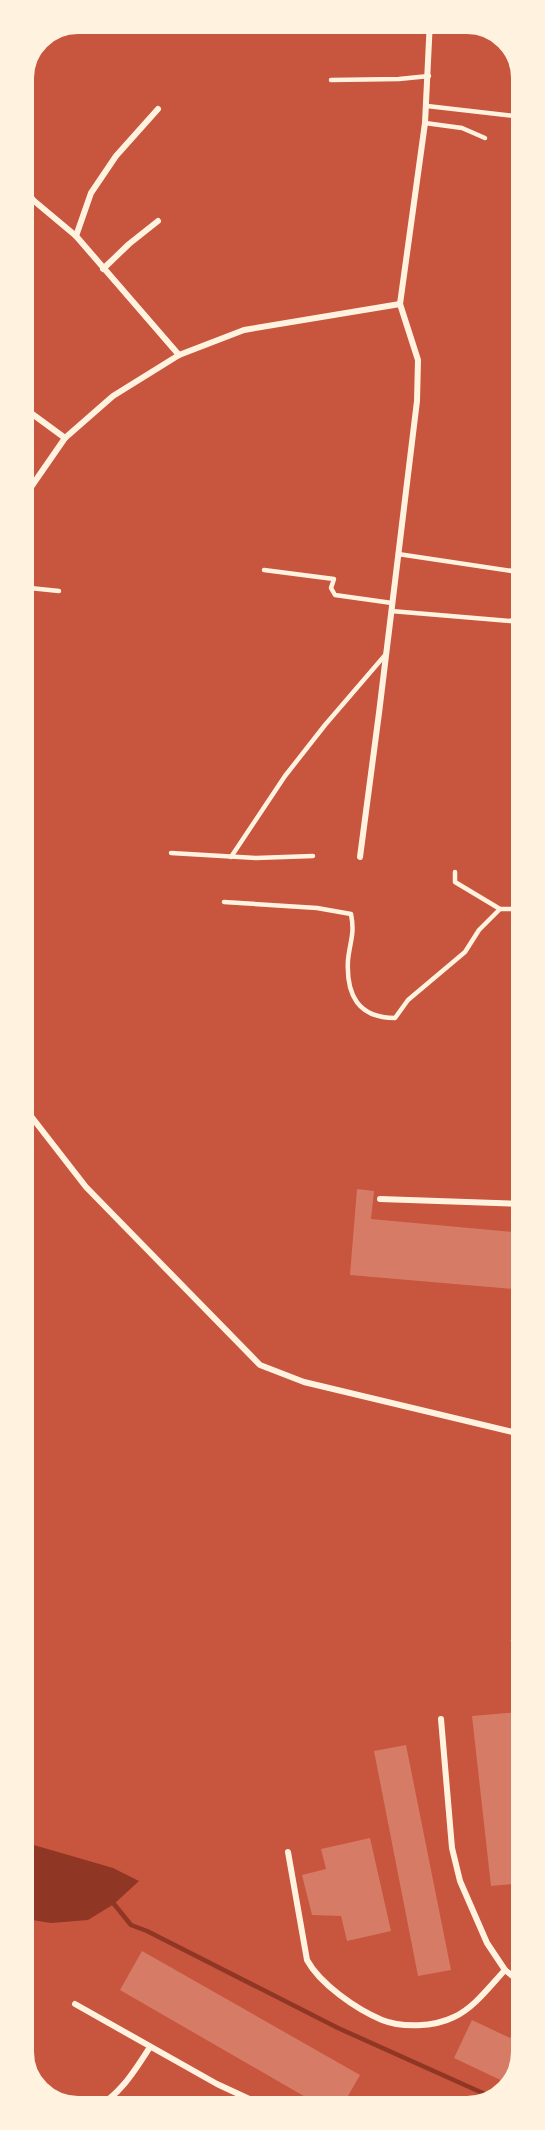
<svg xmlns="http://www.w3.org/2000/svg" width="545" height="2130" font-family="Karla,sans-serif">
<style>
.water{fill:#8f3625}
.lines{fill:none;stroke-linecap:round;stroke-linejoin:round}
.stream{stroke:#8f3625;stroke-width:4.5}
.building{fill:#d67c66}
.service{stroke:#fff3e0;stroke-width:4.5}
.minor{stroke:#fff3e0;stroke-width:6}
.rim{fill:none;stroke:#fff3e0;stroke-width:8}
</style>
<rect width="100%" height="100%" fill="#c8553d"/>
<polygon class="water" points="20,1841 113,1868 139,1881 114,1904 88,1920 51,1923 32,1920 20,1922"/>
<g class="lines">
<polyline class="stream" points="114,1904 131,1925 147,1931 338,2028 496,2099"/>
</g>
<g class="building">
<polygon points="357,1189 374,1191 371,1219 525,1233 524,1273 525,1273 525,1290 350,1275"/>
<polygon points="525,1633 525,1675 510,1640"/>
<polygon points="520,1712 525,1757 525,1883 491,1886 472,1716"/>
<polygon points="406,1745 451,1970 418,1976 374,1751"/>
<polygon points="370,1838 391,1931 347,1941 341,1916 312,1915 302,1875 326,1869 321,1849"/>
<polygon points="525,1908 525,1935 514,1928"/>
<polygon points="142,1951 360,2075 340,2110 328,2110 120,1990"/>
<polygon points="520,2016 525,2018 525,2052 513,2086 454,2058 472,2020 510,2038"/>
<polygon points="176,2105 178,2110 164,2110"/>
</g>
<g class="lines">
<g class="service">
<polyline points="331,80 399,79 429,76"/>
<polyline points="427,106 524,117"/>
<polyline points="425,123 462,128 485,138"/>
<polyline points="264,570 334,579 331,588 335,595 392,603"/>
<polyline points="20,587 59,591"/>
<polyline points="391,611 510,621 519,618 523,580 519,572 398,554"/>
<polyline points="20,729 20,730"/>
<polyline points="171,853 256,858 313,856"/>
<polyline points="231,857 285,776 325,725 386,654"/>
<polyline points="455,872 455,882 500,909"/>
<path d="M 224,902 L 317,908 L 351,914 C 355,934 350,941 348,960 C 346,995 358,1018 395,1018 L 408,1000 L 465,952 L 479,930 L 500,909 L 525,909"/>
</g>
<g class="minor">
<polyline points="20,181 33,200 76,236 179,355"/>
<polyline points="76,236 91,193 116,156 158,109"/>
<polyline points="103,269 129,244 158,221"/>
<polyline points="20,405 65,438"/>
<polyline points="20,503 65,438 113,396 179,355 244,330 400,304"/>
<polyline points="360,857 379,713 417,401 418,360 400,304 425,123 430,20"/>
<polyline points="20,1102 86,1187 260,1365 304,1382 525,1435"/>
<polyline points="380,1199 525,1204"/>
<polyline points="441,1719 452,1848 460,1881 487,1943 505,1970 525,1986"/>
<path d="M 288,1852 L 307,1960 C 320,1984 356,2009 382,2020 C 402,2028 434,2027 454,2017 C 474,2008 490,1986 505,1970"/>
<polyline points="75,2004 217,2084 273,2110"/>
<path d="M 93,2110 C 120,2095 134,2072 150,2047"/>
</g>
</g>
<path d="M0 0H545V2130H0ZM78 30H467A48 48 0 0 1 515 78V2052A48 48 0 0 1 467 2100H78A48 48 0 0 1 30 2052V78A48 48 0 0 1 78 30Z" fill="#fff3e0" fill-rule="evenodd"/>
<path class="rim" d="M78 30H467A48 48 0 0 1 515 78V2052A48 48 0 0 1 467 2100H78A48 48 0 0 1 30 2052V78A48 48 0 0 1 78 30Z"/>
</svg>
